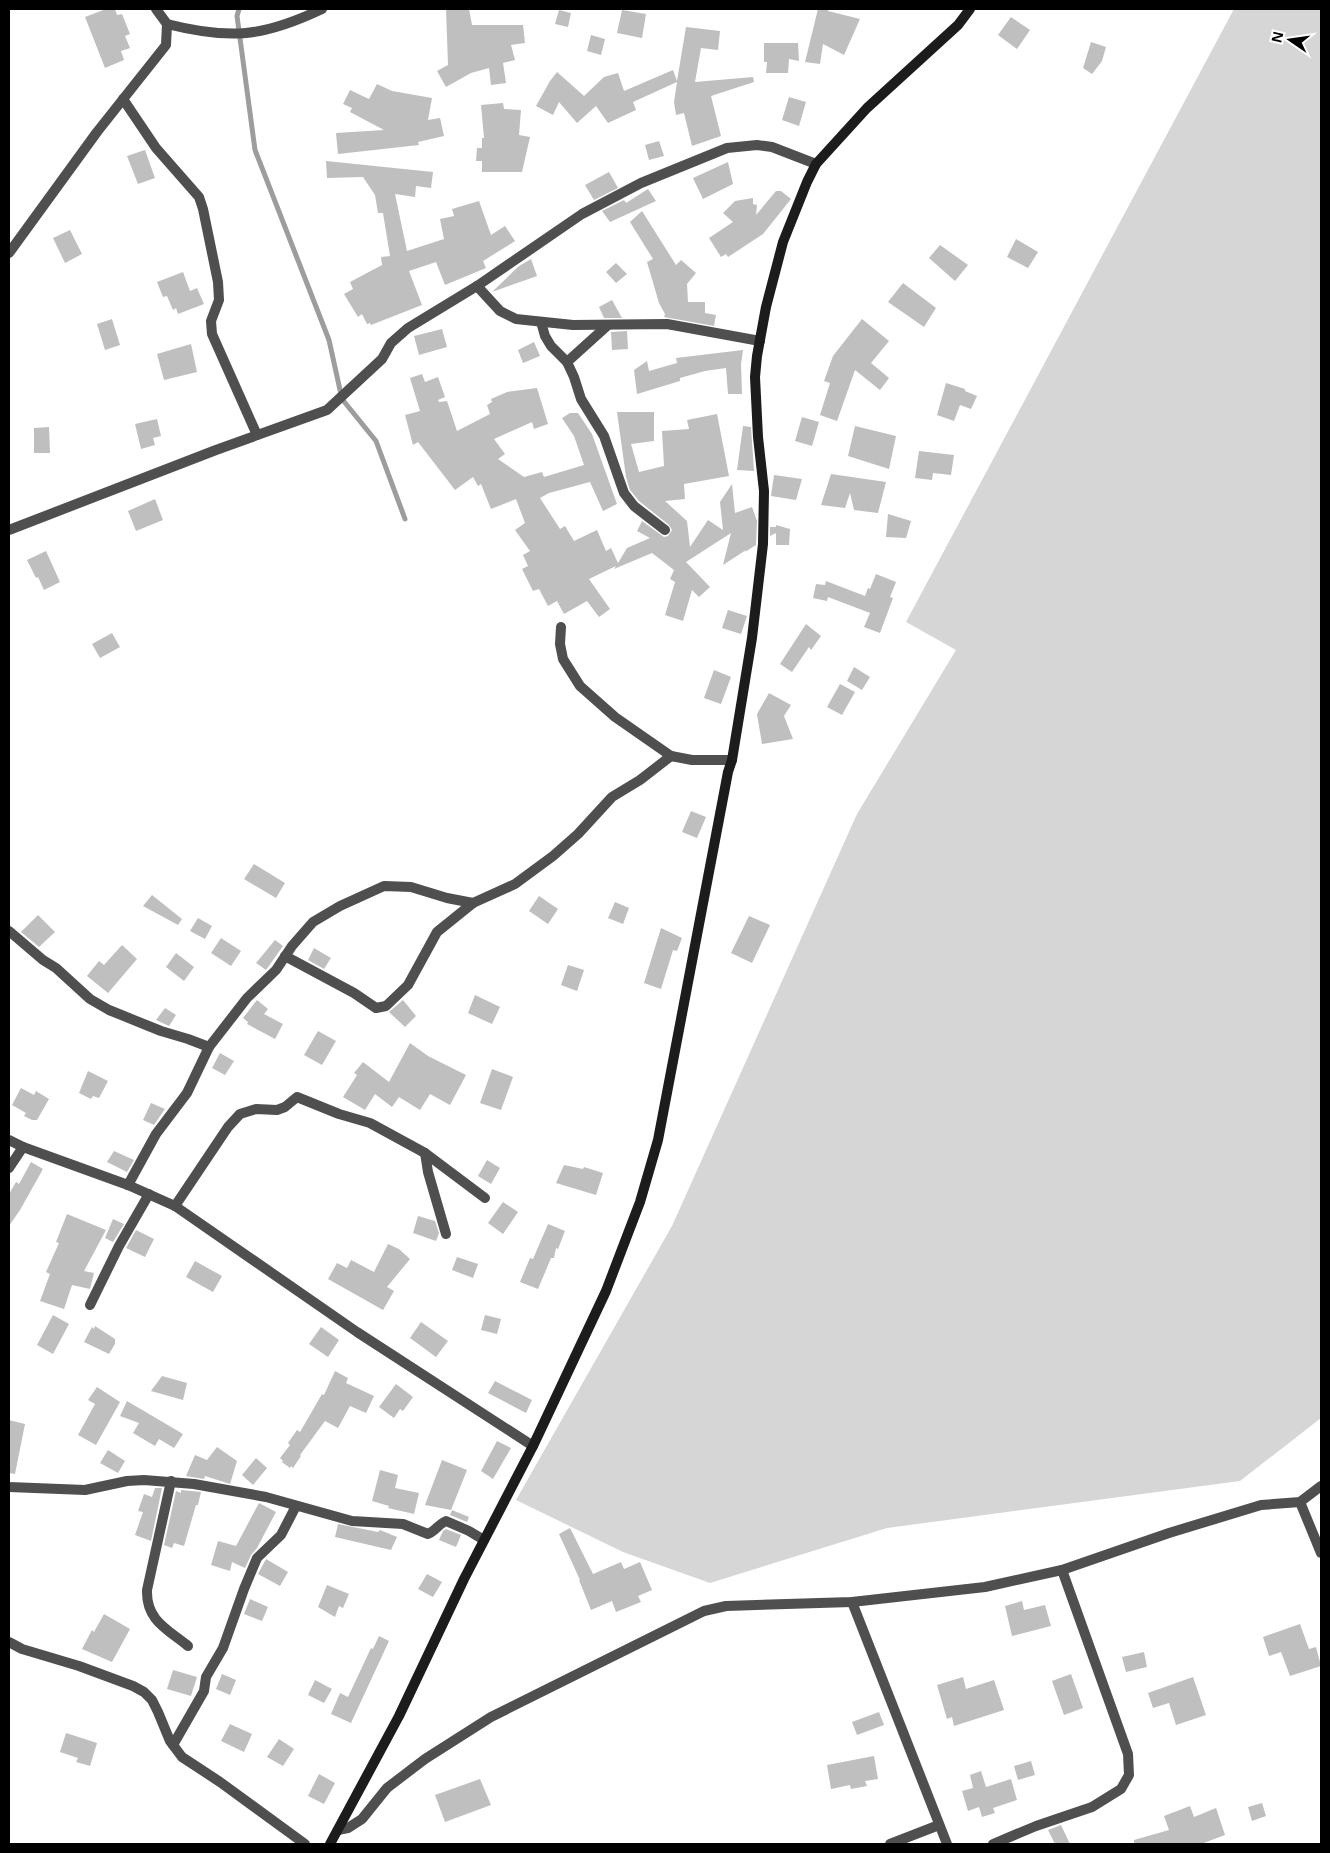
<svg xmlns="http://www.w3.org/2000/svg" width="1330" height="1853" font-family="'Open Sans',sans-serif">
<style>
.green{fill:#d6d6d6}
.lines{fill:none;stroke-linecap:round;stroke-linejoin:round}
.stream{stroke:#9d9d9d;stroke-width:5}
.building{fill:#bfbfbf}
.street{stroke:#4f4f4f;stroke-width:10}
.secondary{stroke:#1c1c1c;stroke-width:10}
</style>
<rect width="100%" height="100%" fill="#fff"/>
<polygon class="green" points="1234,9 1321,9 1321,1418 1240,1481 887,1528 710,1583 623,1552 516,1500 672,1226 857,814 956,650 906,622"/>
<g class="lines">
<polyline class="stream" points="239,9 237,16 255,150 329,340 342,399 376,441 405,519"/>
</g>
<g class="building">
<polygon points="106,9 115,9 117,15 122,14 130,34 125,36 130,48 121,51 124,60 105,68 85,17"/>
<polygon points="446,9 469,9 472,25 523,25 525,43 511,45 515,60 503,63 506,83 491,85 489,68 471,73 446,87 437,71 448,65"/>
<polygon points="818,9 828,9 828,11 860,19 844,55 823,44 820,64 805,62"/>
<polygon points="559,10 571,13 568,27 555,24"/>
<polygon points="622,10 646,14 642,38 617,33"/>
<polygon points="1011,17 1030,30 1017,49 998,35"/>
<polygon points="686,27 720,31 718,50 701,48 695,82 753,77 754,82 711,96 721,136 692,146 684,113 676,115 674,102 677,82 633,102 636,110 608,123 596,106 577,123 559,102 553,115 536,106 550,81 557,72 584,96 604,77 618,73 624,91 673,70 677,81"/>
<polygon points="591,35 605,39 601,55 587,51"/>
<polygon points="1091,42 1106,47 1102,61 1092,74 1083,68"/>
<polygon points="764,43 798,43 799,61 789,59 788,73 766,73 767,62 764,62"/>
<polygon points="377,84 392,91 432,98 428,120 440,118 444,136 418,142 419,145 338,154 336,133 384,130 350,112 352,108 343,104 350,90 369,99"/>
<polygon points="789,97 806,102 799,126 782,120"/>
<polygon points="503,103 504,109 521,110 519,135 530,137 522,172 482,172 482,161 476,161 477,148 482,148 482,138 484,138 481,105"/>
<polygon points="659,141 664,156 649,160 645,145"/>
<polygon points="145,150 155,178 138,184 127,156"/>
<polygon points="326,161 433,172 431,188 416,186 415,197 395,194 407,251 444,239 440,219 454,216 452,209 479,201 491,235 505,226 515,241 483,261 486,268 445,285 436,262 409,271 422,305 371,325 370,323 367,324 362,314 358,317 344,294 353,289 350,282 382,265 381,257 390,256 383,213 378,213 375,195 363,177 327,178"/>
<polygon points="728,162 733,184 703,199 693,178"/>
<polygon points="609,172 618,188 594,200 585,185"/>
<polygon points="648,189 656,201 610,222 602,211 624,200 626,203"/>
<polygon points="776,191 781,191 791,199 763,234 728,257 726,254 721,257 709,238 733,222 723,213 735,201 753,198 753,204 757,205 756,215"/>
<polygon points="642,211 676,265 681,260 696,273 687,284 688,302 705,302 705,313 716,315 714,326 664,317 665,314 659,303 647,262 653,259 630,222"/>
<polygon points="70,230 82,254 65,263 53,238"/>
<polygon points="1016,239 1038,252 1028,268 1007,257"/>
<polygon points="940,245 968,265 955,281 929,258"/>
<polygon points="531,259 537,276 492,292 519,266"/>
<polygon points="616,263 627,274 616,283 606,272"/>
<polygon points="183,272 190,291 197,288 204,304 178,314 176,308 173,310 167,296 163,297 157,282"/>
<polygon points="903,283 936,308 924,327 888,302"/>
<polygon points="612,300 622,318 604,318 599,307"/>
<polygon points="112,319 120,345 105,350 97,324"/>
<polygon points="862,319 889,341 871,363 889,378 880,390 855,370 837,421 820,415 830,383 824,381 833,356"/>
<polygon points="442,329 447,347 419,355 414,336"/>
<polygon points="627,331 628,349 612,350 611,332"/>
<polygon points="534,342 540,356 523,363 518,350"/>
<polygon points="191,344 197,372 164,380 157,354"/>
<polygon points="743,350 741,364 742,394 728,394 726,368 705,371 680,378 680,381 637,394 634,370 647,361 649,371 677,363 676,358"/>
<polygon points="422,374 425,382 438,377 445,397 438,400 439,402 447,401 457,431 490,414 487,405 492,402 491,399 507,392 537,388 548,424 534,429 532,422 494,439 505,454 498,459 524,477 542,472 544,477 584,465 574,436 562,418 570,413 578,413 592,434 617,504 603,511 590,482 549,493 540,498 560,529 565,526 574,541 597,530 606,551 611,548 618,563 627,548 650,538 637,531 642,521 664,537 668,536 672,530 669,525 639,501 630,490 626,477 617,412 654,412 654,441 631,444 639,472 664,466 662,431 689,429 687,420 717,414 729,476 684,484 685,499 665,501 687,521 690,547 708,520 723,530 720,502 732,484 735,513 752,507 757,521 756,545 745,552 746,550 723,565 731,533 686,562 710,587 699,597 692,590 683,621 665,615 675,582 670,579 674,570 652,553 614,569 616,566 589,579 610,609 599,617 587,601 564,614 557,601 548,606 539,589 533,591 522,569 528,566 523,555 530,551 515,530 525,523 516,499 491,509 481,484 478,486 473,477 455,490 418,442 413,445 405,415 420,411 410,378"/>
<polygon points="946,383 965,389 965,391 977,396 971,409 960,405 954,421 937,415"/>
<polygon points="802,417 819,422 812,446 795,441"/>
<polygon points="157,419 161,436 153,438 155,445 141,449 135,424"/>
<polygon points="743,426 751,427 754,471 737,470"/>
<polygon points="855,426 896,436 889,469 848,456"/>
<polygon points="49,427 50,453 34,453 34,428"/>
<polygon points="919,451 954,455 951,475 933,473 932,480 915,478"/>
<polygon points="831,474 886,482 878,513 854,510 850,493 845,508 821,505"/>
<polygon points="774,475 802,479 796,500 771,496"/>
<polygon points="155,499 163,520 136,531 128,511"/>
<polygon points="888,514 911,521 906,538 886,537"/>
<polygon points="776,525 790,529 789,545 776,545 776,533 770,536 770,527 776,527"/>
<polygon points="46,551 60,582 44,590 38,577 36,578 27,560"/>
<polygon points="876,574 896,582 890,597 893,598 880,633 864,627 870,613 828,597 827,601 813,598 816,584 825,585 826,581 865,596 868,588 870,589"/>
<polygon points="728,610 747,616 741,634 722,628"/>
<polygon points="806,624 821,636 811,650 809,647 792,672 780,664"/>
<polygon points="112,633 120,647 100,658 92,644"/>
<polygon points="854,667 870,677 862,690 847,681"/>
<polygon points="714,670 731,677 721,704 704,698"/>
<polygon points="840,684 855,692 842,715 827,707"/>
<polygon points="769,693 791,705 784,716 793,739 762,744 757,714"/>
<polygon points="691,811 706,817 697,838 682,832"/>
<polygon points="254,864 285,883 276,898 244,879"/>
<polygon points="152,895 182,919 178,925 143,906"/>
<polygon points="539,896 558,909 548,924 529,911"/>
<polygon points="615,902 629,908 623,924 608,918"/>
<polygon points="38,915 55,932 39,947 21,932"/>
<polygon points="749,916 770,925 752,963 731,953"/>
<polygon points="198,918 212,926 205,939 190,931"/>
<polygon points="661,928 682,938 677,951 673,950 661,989 644,983"/>
<polygon points="221,938 241,951 231,966 211,953"/>
<polygon points="275,940 283,946 266,970 256,963"/>
<polygon points="122,945 137,959 108,993 87,976 99,961 104,965"/>
<polygon points="314,948 331,958 324,969 308,960"/>
<polygon points="176,953 194,967 184,981 166,967"/>
<polygon points="568,965 584,970 577,991 561,985"/>
<polygon points="475,995 500,1007 492,1024 468,1013"/>
<polygon points="257,1000 268,1009 264,1014 283,1024 275,1039 247,1024 248,1022 243,1018"/>
<polygon points="403,1000 416,1016 405,1027 389,1012"/>
<polygon points="165,1008 176,1015 169,1026 156,1020"/>
<polygon points="318,1031 336,1041 322,1065 304,1055"/>
<polygon points="410,1043 428,1056 466,1075 450,1105 430,1094 420,1110 399,1097 392,1107 375,1094 365,1110 343,1097 357,1075 354,1073 363,1062 389,1082"/>
<polygon points="220,1053 234,1061 225,1075 212,1068"/>
<polygon points="492,1069 513,1077 501,1110 480,1103"/>
<polygon points="88,1071 108,1081 99,1098 93,1096 91,1099 79,1093"/>
<polygon points="21,1088 34,1095 36,1091 49,1099 37,1120 32,1120 24,1116 26,1113 12,1105"/>
<polygon points="151,1103 165,1109 154,1125 143,1120"/>
<polygon points="114,1151 134,1160 127,1172 107,1162"/>
<polygon points="487,1160 500,1168 491,1184 478,1176"/>
<polygon points="31,1162 43,1169 20,1210 9,1226 9,1194 16,1182 19,1184"/>
<polygon points="564,1165 583,1169 584,1167 603,1173 596,1195 556,1183"/>
<polygon points="503,1202 518,1212 503,1234 488,1223"/>
<polygon points="67,1214 106,1230 84,1271 94,1273 90,1289 72,1285 64,1309 40,1301 50,1274 46,1272 59,1243 56,1242"/>
<polygon points="418,1216 435,1221 439,1233 436,1241 413,1233"/>
<polygon points="113,1219 124,1224 113,1242 105,1238"/>
<polygon points="548,1224 565,1231 558,1249 556,1248 554,1258 551,1258 538,1289 520,1282 530,1258 533,1259"/>
<polygon points="136,1230 154,1239 145,1257 126,1248"/>
<polygon points="388,1244 399,1249 410,1259 387,1287 394,1291 383,1310 328,1279 337,1263 347,1268 351,1260 374,1272"/>
<polygon points="457,1257 478,1264 473,1278 452,1270"/>
<polygon points="195,1261 222,1276 213,1292 186,1277"/>
<polygon points="53,1315 69,1324 53,1354 37,1345"/>
<polygon points="485,1315 501,1319 497,1334 481,1330"/>
<polygon points="421,1322 448,1341 436,1357 410,1338"/>
<polygon points="95,1326 115,1339 115,1344 109,1354 84,1342 92,1327 94,1329"/>
<polygon points="321,1327 339,1340 328,1357 309,1344"/>
<polygon points="335,1371 348,1378 346,1383 374,1396 366,1413 350,1406 338,1428 325,1421 300,1455 301,1456 293,1468 291,1466 290,1468 282,1462 283,1461 280,1458 290,1445 288,1443 297,1430 300,1432 322,1394 324,1395"/>
<polygon points="162,1376 187,1383 183,1400 151,1391"/>
<polygon points="495,1381 532,1400 526,1413 488,1393"/>
<polygon points="396,1384 413,1397 403,1411 400,1409 394,1418 379,1407"/>
<polygon points="97,1387 120,1402 96,1445 78,1435 95,1404 88,1400"/>
<polygon points="127,1401 183,1434 174,1448 159,1439 155,1446 133,1433 139,1423 120,1416"/>
<polygon points="9,1420 25,1424 15,1474 9,1473"/>
<polygon points="497,1441 511,1448 493,1479 481,1471"/>
<polygon points="217,1447 237,1461 230,1484 205,1476 204,1479 186,1476 195,1455 207,1460"/>
<polygon points="108,1450 125,1461 118,1473 100,1463"/>
<polygon points="256,1458 267,1468 253,1485 242,1475"/>
<polygon points="442,1460 467,1470 451,1510 425,1505"/>
<polygon points="380,1470 398,1475 395,1488 419,1493 414,1514 388,1508 389,1506 372,1501"/>
<polygon points="155,1488 162,1488 151,1541 135,1535 143,1512 138,1511 144,1494 152,1497"/>
<polygon points="181,1490 201,1492 198,1505 196,1505 184,1546 174,1543 172,1548 164,1545 176,1491 181,1493"/>
<polygon points="259,1503 276,1512 257,1548 251,1555 245,1568 232,1562 230,1571 211,1565 218,1541 236,1546"/>
<polygon points="452,1510 469,1517 467,1522 450,1515"/>
<polygon points="338,1524 378,1532 380,1530 397,1537 391,1550 335,1537"/>
<polygon points="570,1528 593,1574 621,1562 624,1569 640,1562 652,1590 638,1596 641,1602 616,1612 612,1601 591,1610 579,1580 580,1580 559,1534"/>
<polygon points="446,1529 461,1535 456,1547 439,1540 443,1531"/>
<polygon points="266,1559 288,1572 280,1586 258,1574"/>
<polygon points="427,1574 442,1582 433,1597 418,1589"/>
<polygon points="327,1585 349,1594 343,1608 339,1606 335,1617 318,1607"/>
<polygon points="250,1599 268,1607 262,1621 244,1614"/>
<polygon points="1022,1601 1024,1610 1045,1605 1051,1626 1012,1636 1005,1606"/>
<polygon points="104,1614 130,1629 112,1662 82,1649 92,1630 94,1632"/>
<polygon points="1300,1624 1309,1649 1316,1647 1321,1666 1290,1676 1281,1652 1269,1656 1263,1637"/>
<polygon points="379,1636 389,1641 351,1723 331,1714 340,1693 348,1697 371,1648 373,1649"/>
<polygon points="1144,1652 1147,1667 1126,1672 1122,1657"/>
<polygon points="173,1670 197,1677 191,1696 167,1689"/>
<polygon points="222,1674 236,1680 230,1695 216,1689"/>
<polygon points="1071,1674 1083,1708 1064,1715 1052,1681"/>
<polygon points="963,1677 966,1689 994,1680 1004,1710 954,1726 952,1717 947,1719 937,1685"/>
<polygon points="1193,1677 1206,1715 1176,1725 1169,1703 1153,1708 1148,1693"/>
<polygon points="315,1680 332,1689 324,1703 308,1695"/>
<polygon points="879,1712 884,1725 857,1735 852,1722"/>
<polygon points="230,1724 252,1734 244,1752 221,1741"/>
<polygon points="66,1733 97,1743 90,1766 76,1762 78,1758 60,1752"/>
<polygon points="279,1739 294,1749 283,1766 267,1757"/>
<polygon points="874,1756 878,1779 865,1781 867,1786 851,1789 850,1785 831,1789 827,1765"/>
<polygon points="1031,1761 1035,1775 1018,1780 1014,1766"/>
<polygon points="981,1771 986,1787 1011,1779 1017,1800 993,1808 995,1813 982,1817 979,1807 968,1811 962,1791 973,1788 970,1775"/>
<polygon points="319,1774 335,1783 324,1804 308,1796"/>
<polygon points="480,1779 491,1805 445,1822 435,1795"/>
<polygon points="1262,1803 1266,1816 1252,1821 1248,1807"/>
<polygon points="1190,1806 1194,1817 1216,1808 1225,1835 1201,1844 1134,1844 1134,1840 1169,1830 1164,1816"/>
<polygon points="1061,1825 1070,1844 1055,1844 1048,1830"/>
</g>
<g class="lines">
<g class="street">
<polyline points="156,9 167,24"/>
<polyline points="123,99 156,148 199,197 203,209 218,282 219,300 211,321 212,334 257,435"/>
<path d="M 9,253 L 97,132 L 166,45 L 167,24 C 230,40 263,37 322,9"/>
<polyline points="477,286 500,311 516,319 573,325 667,324 760,341"/>
<polyline points="541,322 545,336 551,346 567,362 574,377 581,399 604,436 624,493 634,506 665,530"/>
<polyline points="567,362 608,325"/>
<polyline points="9,530 216,450 327,410 382,359 391,343 408,328 477,286 582,214 641,183 727,148 757,145 772,147 816,164"/>
<polyline points="561,627 560,644 563,659 580,686 615,717 671,756 692,760 732,760"/>
<polyline points="9,931 43,960 56,968 90,999 109,1010 161,1031 188,1039 209,1047"/>
<polyline points="285,956 354,993 376,1008 386,1006 408,985 437,932 473,903 515,884 553,856 578,834 612,797 640,780 671,756"/>
<polyline points="9,1140 23,1147 128,1185 175,1206 357,1332 533,1446"/>
<polyline points="425,1153 428,1172 446,1234"/>
<polyline points="9,1168 23,1147"/>
<polyline points="128,1185 156,1134 187,1093 209,1047 247,998 276,970 292,946 313,922 340,906 384,886 411,887 447,898 473,903"/>
<polyline points="175,1206 228,1127 240,1114 256,1109 277,1110 285,1107 297,1097 339,1114 370,1123 425,1153 485,1198"/>
<polyline points="90,1305 119,1246 149,1194"/>
<path d="M 171,1481 L 147,1590 C 146,1620 167,1629 188,1646"/>
<path d="M 9,1487 L 85,1490 L 127,1481 L 144,1480 L 194,1484 L 266,1497 L 352,1521 L 403,1524 L 428,1534 C 435,1531 439,1524 446,1521 L 469,1531 L 484,1540"/>
<polyline points="1300,1502 1321,1553"/>
<polyline points="852,1602 947,1844"/>
<polyline points="9,1642 22,1649 79,1666 133,1686 144,1692 152,1700 158,1712 170,1741 182,1757 220,1782 305,1844"/>
<polyline points="173,1745 204,1691 206,1677 223,1648 244,1589 257,1558 281,1535 296,1506"/>
<polyline points="338,1830 348,1828 362,1819 387,1788 425,1759 491,1717 704,1611 726,1606 852,1602 985,1587 1062,1570 1169,1533 1261,1505 1300,1502 1321,1486"/>
<polyline points="890,1844 939,1825"/>
<polyline points="993,1844 1036,1826 1092,1807 1121,1789 1129,1775 1128,1754 1062,1570"/>
</g>
<polyline class="secondary" points="330,1844 399,1716 464,1579 533,1446 606,1291 640,1202 658,1140 728,772 732,760 752,638 763,544 764,491 758,437 755,377 757,356 766,307 783,242 807,182 816,164 867,108 958,25 970,9"/>
</g>
<rect width="1330" height="1853" fill="none" stroke="#000000" stroke-width="20"/>
<g transform="translate(1290 40) rotate(283)" stroke="#ffffff" stroke-width="4" paint-order="stroke">
<path d="M0-4L9 19L0 12L-9 19Z" fill="#000000"/>
<text y="-8" font-size="14" font-weight="bold" text-anchor="middle" fill="#000000">N</text>
</g>
</svg>
